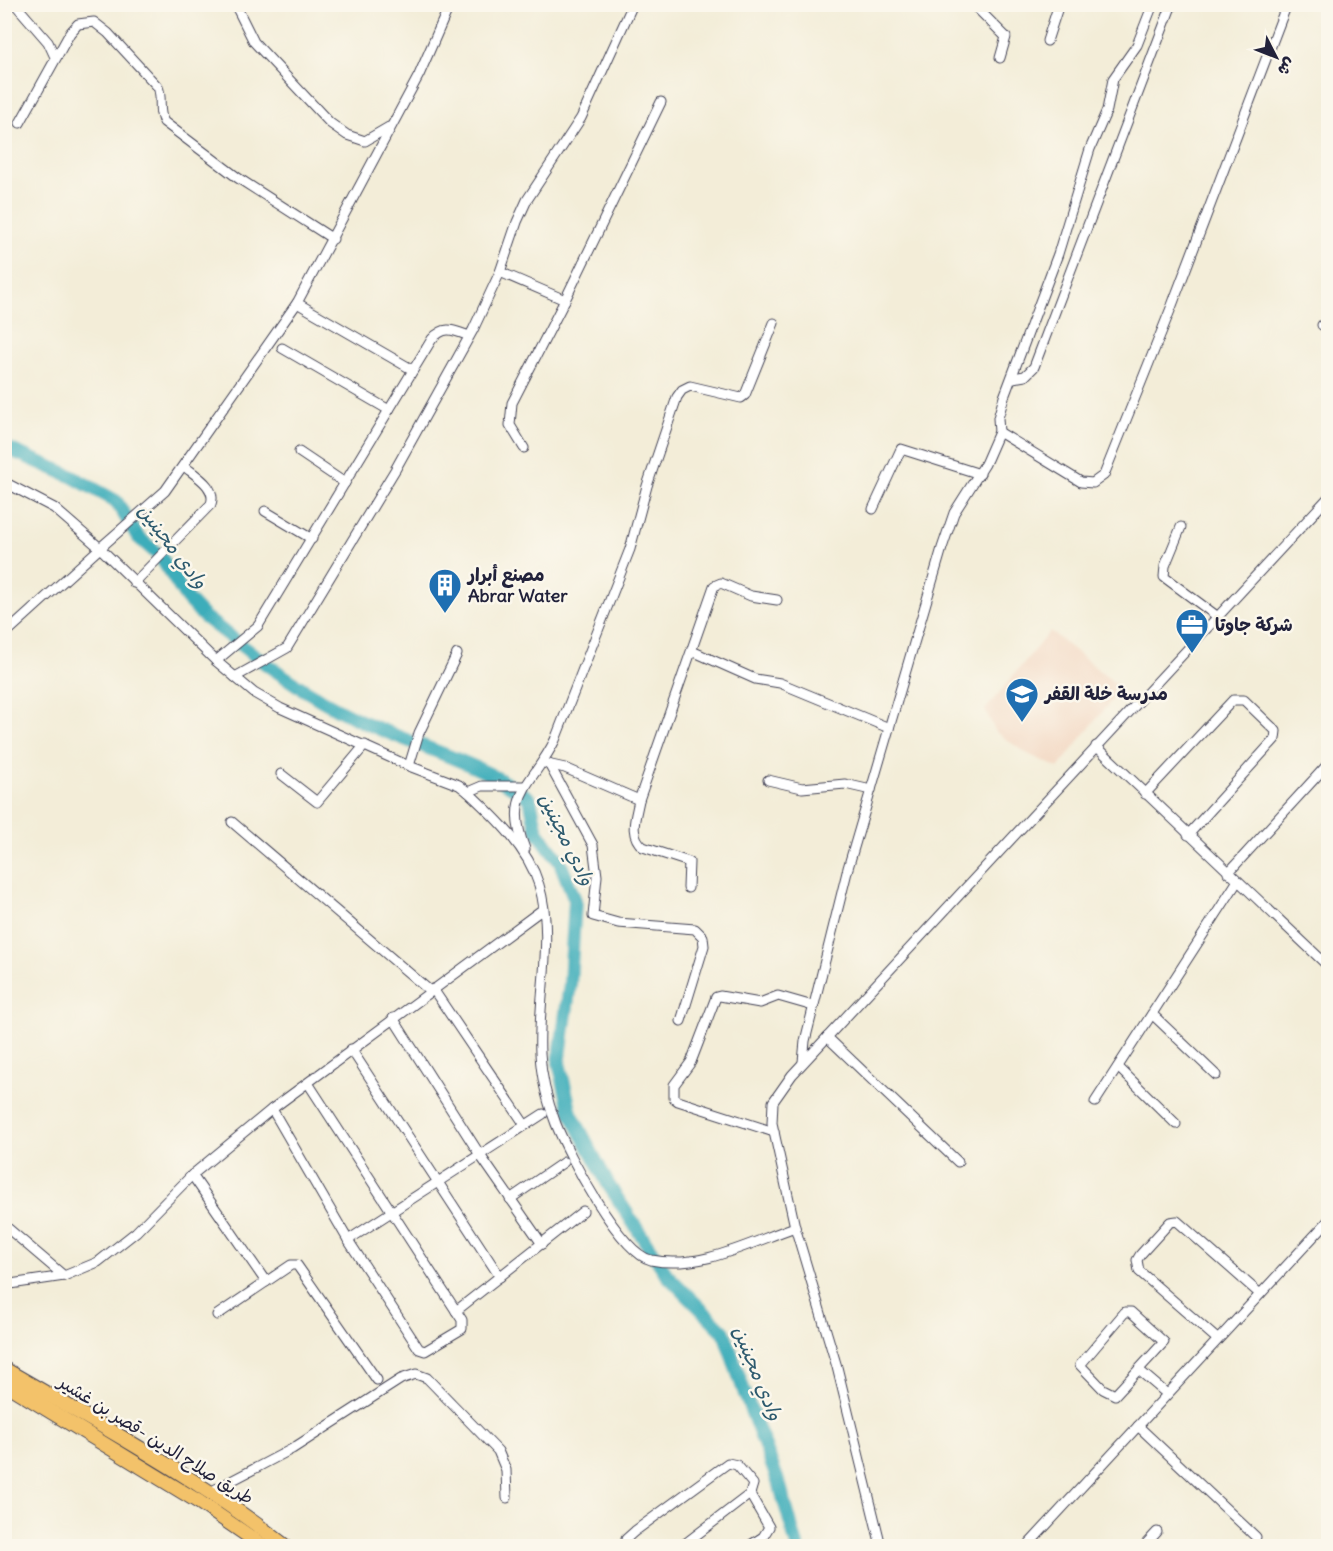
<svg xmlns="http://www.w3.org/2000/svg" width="1333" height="1551" font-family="Delius,'Playpen Sans Arabic',sans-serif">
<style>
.built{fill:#f2d4be}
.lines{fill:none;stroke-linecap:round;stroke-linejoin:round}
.river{stroke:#3eadba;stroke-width:14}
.minor-casing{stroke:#414053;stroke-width:11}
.highway-casing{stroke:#414053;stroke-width:16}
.minor{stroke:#fff;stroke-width:9}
.highway{stroke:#f3c26a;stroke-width:14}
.labels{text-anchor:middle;stroke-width:5;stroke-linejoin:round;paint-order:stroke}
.poi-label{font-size:18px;font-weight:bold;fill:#22223b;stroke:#fbf7ec;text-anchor:start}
.street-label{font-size:18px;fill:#22223b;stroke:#fbf7ec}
.water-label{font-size:20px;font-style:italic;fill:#2d5a6e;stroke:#fbf7ec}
</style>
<rect width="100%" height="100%" fill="#fbf7ec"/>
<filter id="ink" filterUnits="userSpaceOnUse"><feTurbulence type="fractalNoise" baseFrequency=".0167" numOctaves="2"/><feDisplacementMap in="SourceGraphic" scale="12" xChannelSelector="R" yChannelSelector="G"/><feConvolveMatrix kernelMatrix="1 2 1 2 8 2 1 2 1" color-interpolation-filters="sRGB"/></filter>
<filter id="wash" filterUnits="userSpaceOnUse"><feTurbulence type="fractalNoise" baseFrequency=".008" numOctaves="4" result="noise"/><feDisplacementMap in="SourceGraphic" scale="24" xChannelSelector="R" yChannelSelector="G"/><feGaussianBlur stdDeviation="1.35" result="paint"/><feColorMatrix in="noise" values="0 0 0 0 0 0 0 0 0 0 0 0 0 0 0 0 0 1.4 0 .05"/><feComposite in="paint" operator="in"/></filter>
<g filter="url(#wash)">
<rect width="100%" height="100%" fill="#f3edd8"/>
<polygon class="built" points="1050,631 1121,688 1058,768 1026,753 996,732 985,710"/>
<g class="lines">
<path class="river" d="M 4,447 L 71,476 L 116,501 L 138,537 L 160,556 L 187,599 L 203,616 C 252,654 303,694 359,720 C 416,747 479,761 530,799 L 537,831 L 560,862 L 575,900 L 570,984 L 559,1063 L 571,1113 L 608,1184 L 667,1275 L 724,1332 L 746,1397 L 780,1486 L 797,1546"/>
</g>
</g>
<g filter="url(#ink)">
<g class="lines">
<defs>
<g id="minor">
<polyline points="15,4 48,42 55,57"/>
<polyline points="235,4 254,42 330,123 347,135 365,141 389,127"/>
<polyline points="973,4 1006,37 1000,58"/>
<polyline points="4,9 8,4"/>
<polyline points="1047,41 1059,4"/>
<path d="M 20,123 L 70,33 L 78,24 L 94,22 L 108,33 L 158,87 C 163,99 157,111 164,122 L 238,178 L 333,239"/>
<polyline points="500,272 565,300 512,403 510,425 524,448"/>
<polyline points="565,300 661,102"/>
<polyline points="297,303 413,370"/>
<polyline points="1322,325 1328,329"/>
<polyline points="282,348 389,410"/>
<polyline points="1013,378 1025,376 1034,367 1172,4"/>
<polyline points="999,432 1081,482 1093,483 1104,475 1171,308 1287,4"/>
<polyline points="299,452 345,483"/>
<polyline points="4,482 54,508 100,548 165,491 297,303 419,75 450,4"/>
<polyline points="873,509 901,449 980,474"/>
<polyline points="265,511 312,539"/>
<polyline points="1181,527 1165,566 1164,577 1218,617"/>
<path d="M 134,583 L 211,504 C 217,487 196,476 184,466"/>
<path d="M 4,635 L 100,548 L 216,661 L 254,693 L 280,708 L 409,766 L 459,785 L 468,792 C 496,818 528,848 539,885 C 555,938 537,999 540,1053 C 541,1076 548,1103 556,1124 C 568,1154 620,1253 651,1260 C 701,1270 749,1243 795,1227"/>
<polyline points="692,651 755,679 780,683 889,728"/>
<path d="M 216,661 L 258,626 L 432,339 C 445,325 453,330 469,336"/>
<polyline points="235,677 287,648 395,470 473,330 500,272 517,222 527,200 581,118 633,4"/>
<polyline points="1096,746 1328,966"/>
<polyline points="547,764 565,768 639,800"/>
<polyline points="549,764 593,845 597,876 593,916 618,923 695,929 703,937 704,946 681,1021"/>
<polyline points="409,766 419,733 457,654"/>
<polyline points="281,774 317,802 365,745"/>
<polyline points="768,780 802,788 845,784 871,790"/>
<polyline points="468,792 482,786 524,786"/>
<polyline points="1145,794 1233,700 1244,700 1276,731 1275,739 1188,835"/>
<polyline points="232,822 430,991"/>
<path d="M 525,849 C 503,793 533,785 555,740 L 630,549 L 647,486 L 677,397 L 682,390 L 690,386 L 741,398 L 745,395 L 774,323"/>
<polyline points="1228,873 1328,764"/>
<path d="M 688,888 L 689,862 L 643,847 C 628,834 636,817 639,800 L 714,586 L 721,583 L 751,596 L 777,600"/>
<polyline points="433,989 525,1125"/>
<polyline points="1152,1014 1216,1075"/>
<polyline points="393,1018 480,1155 542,1244"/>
<polyline points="827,1037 958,1162"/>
<polyline points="351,1049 500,1277"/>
<polyline points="803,1062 805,1041 848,868 942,548 954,513 985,464 999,432 998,418 1004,397 1058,254 1090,149 1107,110 1113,79 1137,45 1153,4"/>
<polyline points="1118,1067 1176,1124"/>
<polyline points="1095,1102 1237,882"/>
<polyline points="272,1109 348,1240 419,1349 425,1351 462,1329 462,1320 308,1083"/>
<polyline points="774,1132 678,1101 674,1098 674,1085 691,1062 716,997 720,996 760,1003 778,996 813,1006"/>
<polyline points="192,1175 266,1282"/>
<polyline points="510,1199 564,1162"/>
<polyline points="4,1225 64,1276"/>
<polyline points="348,1240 543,1114"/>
<polyline points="4,1285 64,1276 98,1262 136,1232 192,1175 272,1109 543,909"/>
<polyline points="456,1311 583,1211"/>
<polygon points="1125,1312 1131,1312 1164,1342 1115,1395 1103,1389 1080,1365"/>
<polyline points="217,1315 291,1265 297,1265 377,1380"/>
<polyline points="1217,1339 1139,1271 1137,1260 1140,1255 1170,1222 1177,1221 1260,1294"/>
<polyline points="1140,1371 1167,1394"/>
<polyline points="1138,1426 1256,1537"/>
<polyline points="210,1492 292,1449 401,1379 416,1374 427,1378 498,1451 506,1470 507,1498"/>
<polyline points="627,1546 626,1539 635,1531 728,1463 737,1465 753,1484 750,1494 682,1546"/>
<polyline points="749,1546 763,1537 769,1527 750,1494"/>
<polyline points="881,1546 837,1367 795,1227 772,1123 773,1102 792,1075 1328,498"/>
<polyline points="1027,1546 1328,1221"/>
<polyline points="1144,1546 1157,1532"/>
</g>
<g id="highway">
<path d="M 4,1369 C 100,1425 198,1478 285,1546"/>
<polyline points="4,1383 199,1502 263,1546"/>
</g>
</defs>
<use href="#minor" class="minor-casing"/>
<use href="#highway" class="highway-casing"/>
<use href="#minor" class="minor"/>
<use href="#highway" class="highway"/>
</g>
</g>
<defs>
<symbol id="building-pin" viewBox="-11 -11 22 30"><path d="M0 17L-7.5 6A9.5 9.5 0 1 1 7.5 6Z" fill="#1f6fb2" stroke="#fbf7ec"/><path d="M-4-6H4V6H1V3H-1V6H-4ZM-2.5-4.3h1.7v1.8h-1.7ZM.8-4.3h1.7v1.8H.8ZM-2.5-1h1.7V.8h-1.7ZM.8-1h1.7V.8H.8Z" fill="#fff"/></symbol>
<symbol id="office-pin" viewBox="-11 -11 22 30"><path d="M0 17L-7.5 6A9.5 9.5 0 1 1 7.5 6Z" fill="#1f6fb2" stroke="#fbf7ec"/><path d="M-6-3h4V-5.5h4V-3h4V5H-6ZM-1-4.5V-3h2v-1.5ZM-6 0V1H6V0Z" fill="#fff"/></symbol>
<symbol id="school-pin" viewBox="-11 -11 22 30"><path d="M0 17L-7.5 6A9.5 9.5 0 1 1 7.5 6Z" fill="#1f6fb2" stroke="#fbf7ec"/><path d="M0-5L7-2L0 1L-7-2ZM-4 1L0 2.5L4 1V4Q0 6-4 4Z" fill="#fff"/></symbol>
</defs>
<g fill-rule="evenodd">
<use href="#building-pin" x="426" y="566" width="38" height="52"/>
<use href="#office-pin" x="1173" y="606" width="38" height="52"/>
<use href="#school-pin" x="1003" y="675" width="38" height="52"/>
</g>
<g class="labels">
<g class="poi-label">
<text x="468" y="581">مصنع أبرار<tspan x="468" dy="21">Abrar Water</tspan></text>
<text x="1215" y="631">شركة جاوتا</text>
<text x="1045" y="700">مدرسة خلة القفر</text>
</g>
<g class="street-label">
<text transform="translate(156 1440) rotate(32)" y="6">طريق صلاح الدين -قصر بن غشير</text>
</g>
<g class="water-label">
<text transform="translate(173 546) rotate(53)" y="7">وادي مجينين</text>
<text transform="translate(567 839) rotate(64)" y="7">وادي مجينين</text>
<text transform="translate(758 1373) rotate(68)" y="7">وادي مجينين</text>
</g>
</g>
<rect width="1333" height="1551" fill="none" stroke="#fbf7ec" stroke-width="24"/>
<g transform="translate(1276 57) rotate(132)" stroke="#fbf7ec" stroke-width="4.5" paint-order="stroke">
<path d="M0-4.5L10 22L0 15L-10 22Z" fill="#22223b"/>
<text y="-9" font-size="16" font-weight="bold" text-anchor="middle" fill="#22223b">ش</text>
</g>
</svg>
